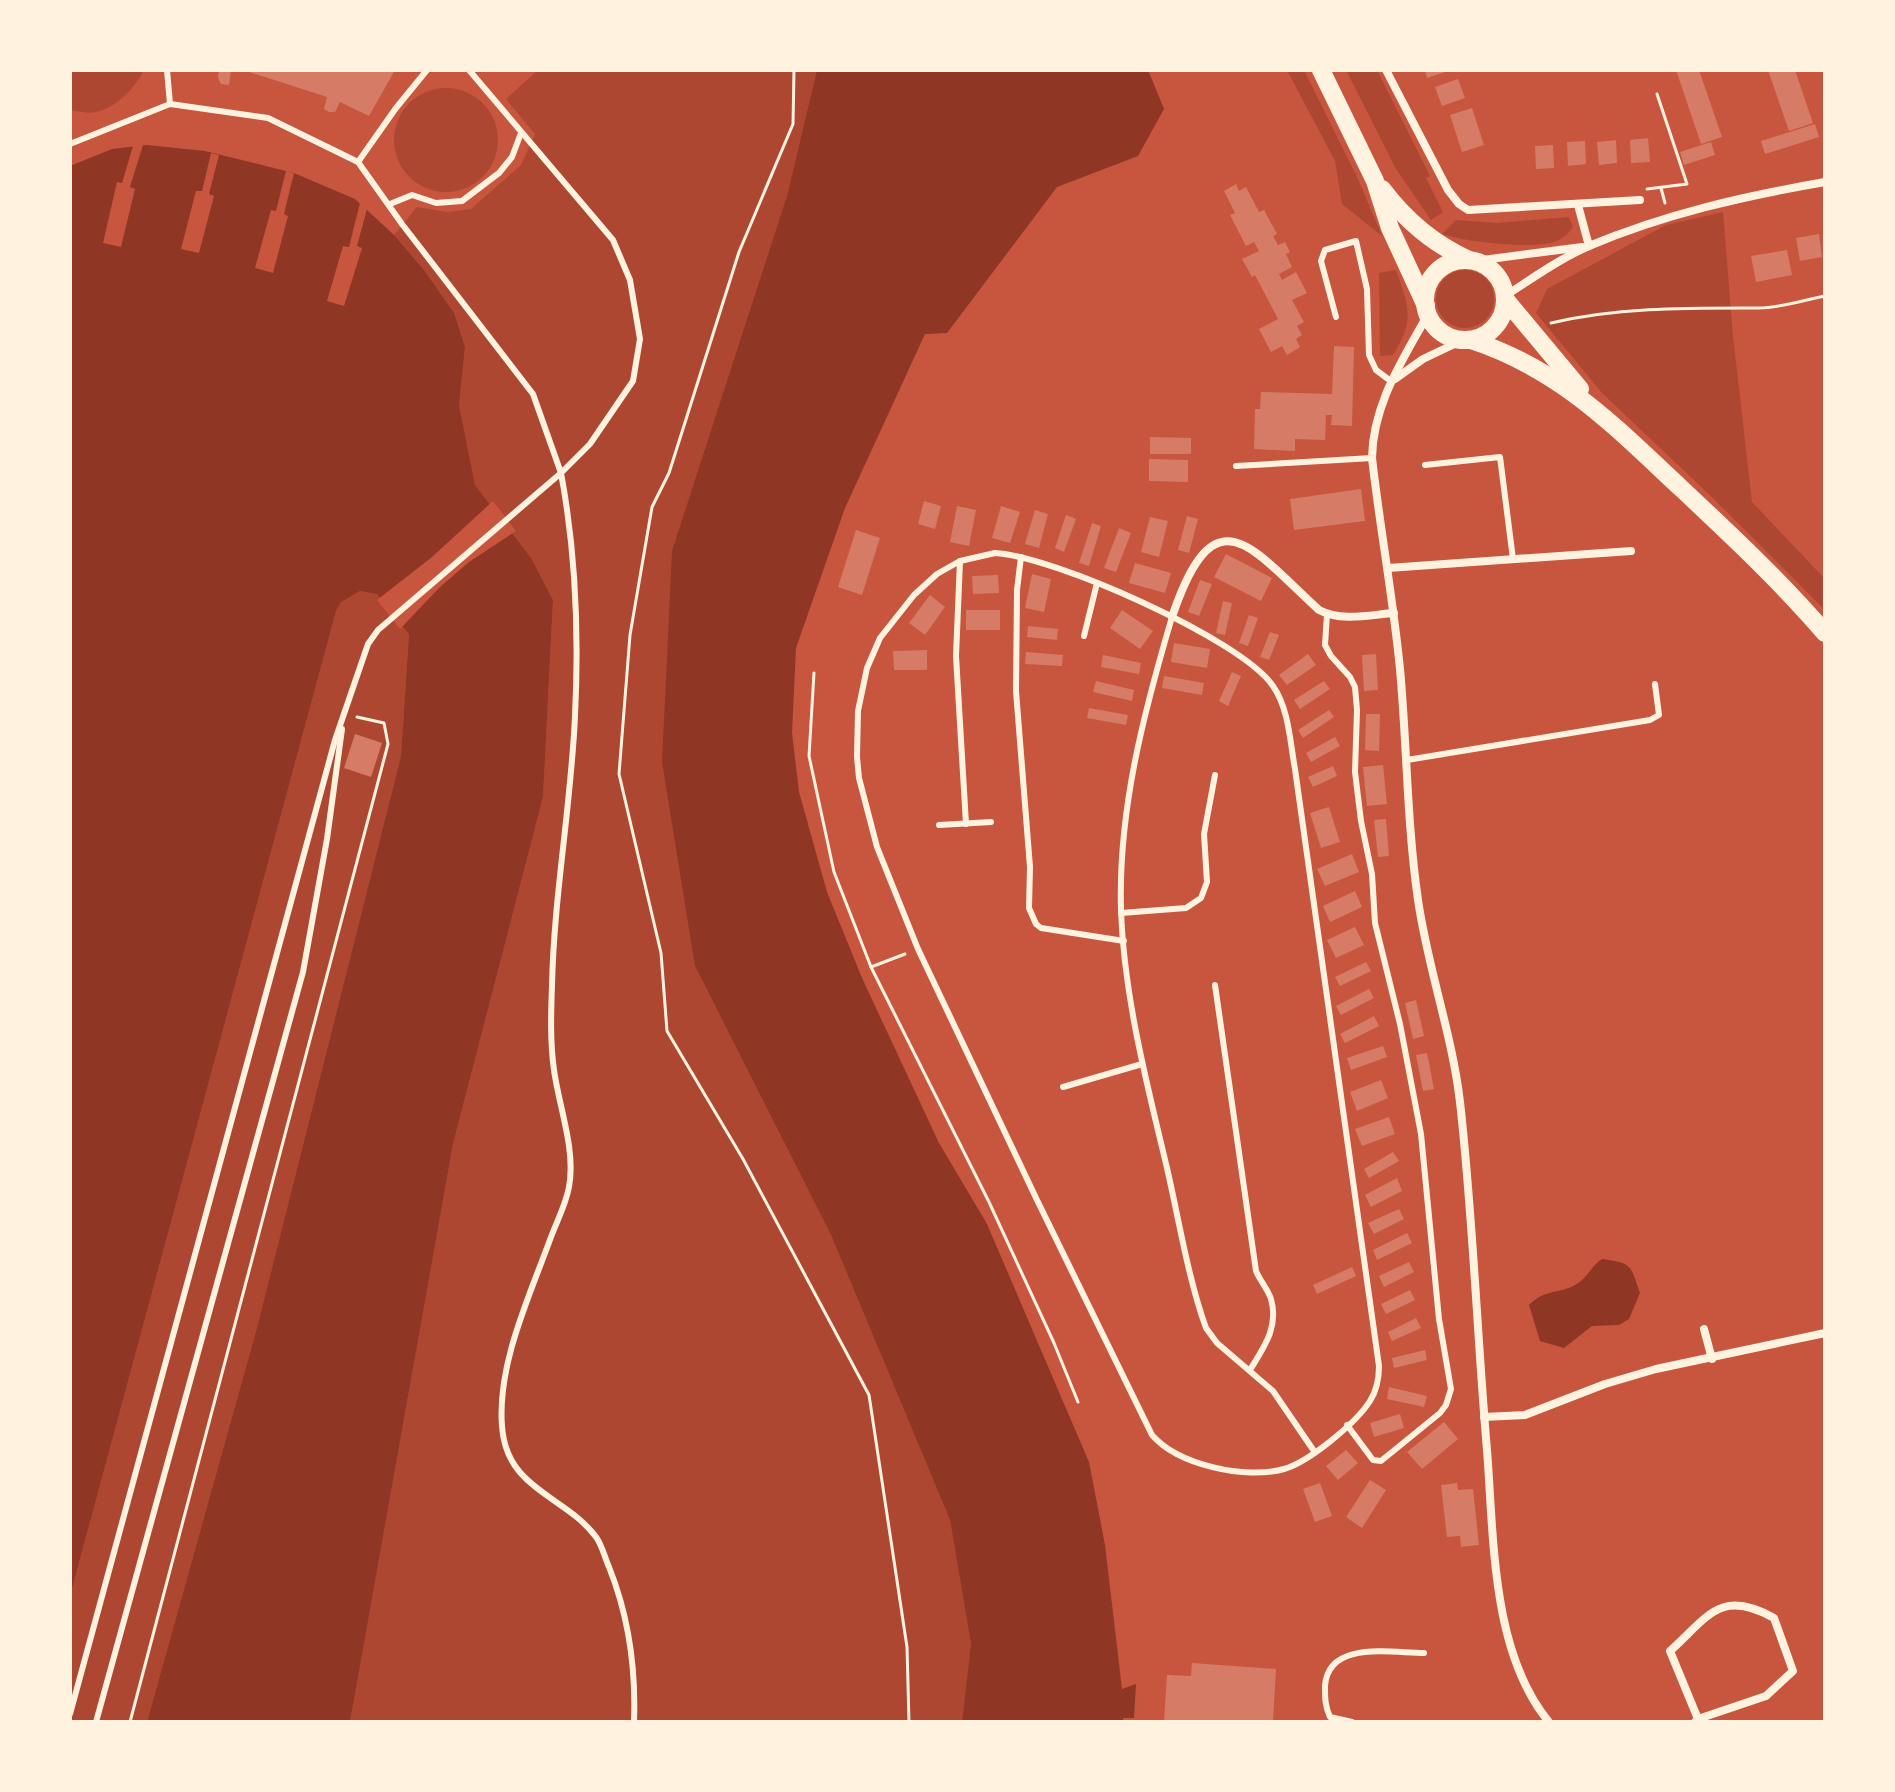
<svg xmlns="http://www.w3.org/2000/svg" width="1895" height="1792" font-family="'PT Sans',sans-serif">
<style>
.green{fill:#ae4732}
.water{fill:#8f3625}
.pier{fill:#c8553d}
.building{fill:#d67c66}
.lines{fill:none;stroke-linecap:round;stroke-linejoin:round}
.path{stroke:#fff3e0;stroke-width:3}
.service{stroke:#fff3e0;stroke-width:6}
.minor{stroke:#fff3e0;stroke-width:8}
.primary{stroke:#fff3e0;stroke-width:18}
</style>
<rect width="100%" height="100%" fill="#c8553d"/>
<g class="green">
<path d="M 70,70 L 144,70 C 135,88 116,108 96,112 C 87,114 78,111 70,110 Z"/>
<polygon points="538,70 817,70 787,196 695,966 831,1235 950,1520 971,1644 962,1722 350,1722 453,1144 543,797 553,600 531,558 475,485 459,405 465,347 453,313 424,270 394,235 417,207 447,212 471,209 521,165 535,134 506,99"/>
<polygon points="1287,70 1304,70 1358,179 1382,236 1342,204 1335,161"/>
<polygon points="1346,70 1377,70 1430,176 1426,178 1443,212 1431,220 1396,169"/>
<circle cx="446" cy="140" r="52"/>
<polygon points="1723,212 1733,336 1752,502 1825,579 1825,610 1714,499 1602,393 1536,313 1547,289 1666,225"/>
<path d="M 1569,217 L 1573,227 C 1568,234 1563,239 1554,242 C 1531,249 1465,242 1442,234 L 1456,220 L 1497,223 Z"/>
<circle cx="1465" cy="299" r="29"/>
<path d="M 1396,270 C 1409,306 1415,321 1393,355 L 1380,356 L 1379,273 Z"/>
<polygon points="360,591 377,594 409,633 401,756 258,1324 147,1722 70,1722 70,1596 336,611 341,602"/>
</g>
<g class="water">
<polygon points="817,70 1148,70 1164,109 1138,156 1057,187 947,333 925,334 845,508 796,648 792,733 799,792 827,892 862,978 939,1143 987,1224 1089,1462 1105,1545 1122,1689 1136,1684 1134,1718 1123,1718 1123,1722 962,1722 971,1644 950,1520 831,1235 695,966 662,762 672,551 787,196"/>
<polygon points="147,145 205,151 294,173 355,199 394,235 424,270 454,313 465,347 459,405 475,485 531,558 553,600 543,797 453,1144 350,1722 147,1722 258,1324 401,756 409,634 377,594 360,591 341,602 336,611 70,1596 70,166 112,149"/>
<path d="M 1602,1259 C 1633,1263 1630,1265 1640,1293 L 1629,1319 L 1619,1325 L 1592,1326 L 1564,1348 L 1540,1341 L 1529,1305 C 1545,1289 1556,1295 1575,1285 C 1587,1279 1591,1266 1602,1259 Z"/>
</g>
<g class="pier">
<polygon points="143,145 130,187 135,189 121,247 103,243 117,182 122,183 133,146"/>
<polygon points="211,153 219,155 209,194 214,196 199,253 181,249 196,191 202,191"/>
<polygon points="286,171 294,173 284,214 288,216 273,273 255,268 271,210 276,211"/>
<polygon points="360,203 367,209 357,246 362,248 344,306 327,301 343,246 349,247"/>
<polygon points="493,501 516,531 469,562 439,588 400,629 377,600 432,557"/>
</g>
<g class="building">
<polygon points="219,70 231,70 229,85 221,84 218,78"/>
<polygon points="243,70 395,70 369,116 340,102 335,112 329,112 324,109 327,97"/>
<polygon points="1425,70 1448,70 1448,71 1427,78"/>
<polygon points="1676,70 1699,70 1722,137 1701,144"/>
<polygon points="1768,70 1795,70 1813,123 1789,131"/>
<polygon points="1458,79 1465,98 1442,106 1435,87"/>
<polygon points="1472,108 1484,145 1462,152 1450,115"/>
<polygon points="1815,124 1819,137 1765,154 1761,141"/>
<polygon points="1648,138 1650,162 1631,163 1630,140"/>
<polygon points="1616,140 1617,163 1599,165 1597,142"/>
<polygon points="1585,141 1586,164 1568,166 1567,142"/>
<polygon points="1711,142 1715,155 1684,165 1680,152"/>
<polygon points="1553,145 1554,168 1536,169 1535,146"/>
<polygon points="1236,184 1239,191 1246,187 1259,212 1264,210 1277,234 1273,236 1278,245 1285,242 1290,252 1286,254 1292,267 1279,274 1282,280 1296,272 1307,293 1292,300 1304,322 1297,326 1302,335 1296,339 1300,347 1287,355 1282,346 1271,352 1259,329 1278,319 1255,275 1252,277 1242,259 1259,251 1254,242 1246,246 1230,215 1235,213 1224,191"/>
<polygon points="1819,234 1822,257 1800,261 1796,238"/>
<polygon points="1787,250 1792,275 1756,282 1751,256"/>
<polygon points="1334,346 1354,347 1352,426 1331,425 1332,415 1326,415 1325,440 1295,439 1295,451 1254,449 1255,409 1260,409 1261,392 1332,394"/>
<polygon points="1150,437 1191,438 1191,454 1150,454"/>
<polygon points="1149,459 1188,460 1188,482 1149,481"/>
<polygon points="1361,489 1365,521 1294,530 1290,499"/>
<polygon points="924,501 941,506 935,529 918,524"/>
<polygon points="957,506 976,510 969,546 950,542"/>
<polygon points="1001,506 1020,512 1010,543 992,538"/>
<polygon points="1035,510 1048,514 1039,548 1025,544"/>
<polygon points="1066,515 1076,519 1064,552 1055,548"/>
<polygon points="1187,516 1198,519 1189,553 1178,550"/>
<polygon points="1150,517 1168,521 1159,557 1141,552"/>
<polygon points="1092,523 1101,526 1089,566 1079,563"/>
<polygon points="1119,528 1131,533 1116,572 1104,568"/>
<polygon points="856,530 880,538 862,595 838,587"/>
<polygon points="1226,554 1272,578 1261,601 1214,577"/>
<polygon points="1135,563 1171,573 1165,593 1129,583"/>
<polygon points="1032,574 1051,579 1044,612 1025,608"/>
<polygon points="998,575 999,593 973,594 972,576"/>
<polygon points="1200,580 1212,584 1199,616 1188,612"/>
<polygon points="930,595 945,607 925,635 909,623"/>
<polygon points="1223,601 1232,603 1225,635 1216,633"/>
<rect x="966" y="610" width="34" height="20"/>
<polygon points="1122,610 1153,631 1140,649 1110,628"/>
<polygon points="1249,615 1258,618 1248,646 1239,643"/>
<polygon points="1028,626 1058,629 1057,640 1027,637"/>
<polygon points="1270,632 1279,635 1269,660 1260,657"/>
<polygon points="1174,643 1210,649 1207,668 1171,662"/>
<polygon points="927,650 927,670 894,670 893,651"/>
<polygon points="1026,652 1063,655 1062,666 1025,664"/>
<polygon points="1308,654 1316,665 1287,685 1279,675"/>
<polygon points="1376,654 1378,690 1364,691 1362,655"/>
<polygon points="1103,655 1141,663 1139,674 1101,667"/>
<polygon points="1232,672 1241,676 1228,706 1219,701"/>
<polygon points="1164,676 1204,683 1202,695 1162,688"/>
<polygon points="1096,681 1134,690 1132,701 1093,692"/>
<polygon points="1324,681 1330,689 1300,709 1294,700"/>
<polygon points="1089,708 1128,715 1126,725 1087,718"/>
<polygon points="1329,710 1334,717 1303,738 1298,730"/>
<polygon points="1366,714 1380,714 1379,751 1365,750"/>
<polygon points="355,734 382,743 371,777 344,768"/>
<polygon points="1335,737 1340,746 1311,762 1306,753"/>
<polygon points="1383,765 1387,804 1367,806 1363,767"/>
<polygon points="1333,766 1337,776 1313,787 1308,777"/>
<polygon points="1329,807 1340,842 1321,848 1310,813"/>
<polygon points="1386,819 1389,856 1378,857 1374,820"/>
<polygon points="1352,854 1359,872 1325,886 1317,869"/>
<polygon points="1355,891 1362,907 1330,922 1323,906"/>
<polygon points="1355,927 1364,945 1336,958 1327,940"/>
<polygon points="1366,962 1371,971 1340,986 1335,977"/>
<polygon points="1369,989 1374,998 1341,1015 1336,1006"/>
<polygon points="1416,1000 1424,1036 1413,1039 1405,1003"/>
<polygon points="1374,1016 1379,1026 1345,1043 1340,1034"/>
<polygon points="1383,1046 1387,1057 1351,1070 1347,1058"/>
<polygon points="1427,1053 1434,1089 1423,1091 1416,1055"/>
<polygon points="1381,1080 1388,1098 1357,1111 1350,1092"/>
<polygon points="1389,1117 1395,1134 1362,1146 1355,1129"/>
<polygon points="1393,1152 1399,1161 1369,1178 1364,1169"/>
<polygon points="1397,1178 1402,1191 1371,1207 1365,1195"/>
<polygon points="1399,1209 1404,1219 1374,1234 1368,1223"/>
<polygon points="1407,1233 1412,1243 1377,1260 1373,1250"/>
<polygon points="1409,1262 1414,1272 1384,1287 1379,1276"/>
<polygon points="1352,1267 1356,1276 1317,1294 1313,1285"/>
<polygon points="1410,1290 1415,1300 1386,1314 1381,1304"/>
<polygon points="1416,1318 1421,1328 1392,1341 1388,1332"/>
<polygon points="1425,1350 1427,1360 1394,1368 1392,1358"/>
<polygon points="1389,1387 1427,1396 1424,1407 1387,1399"/>
<polygon points="1400,1414 1404,1428 1374,1437 1370,1423"/>
<polygon points="1444,1422 1458,1439 1422,1469 1407,1452"/>
<polygon points="1346,1450 1358,1463 1338,1480 1326,1466"/>
<polygon points="1370,1480 1386,1490 1362,1528 1346,1517"/>
<polygon points="1320,1483 1332,1516 1315,1522 1303,1489"/>
<polygon points="1457,1483 1458,1490 1473,1489 1479,1545 1461,1547 1460,1536 1447,1537 1441,1485"/>
<polygon points="1192,1663 1276,1669 1273,1722 1164,1722 1167,1675 1191,1676"/>
</g>
<g class="lines">
<g class="path">
<polyline points="794,70 793,124 739,252 669,473 652,507 630,635 619,774 661,953 667,1031 743,1159 869,1395 907,1647 909,1722"/>
<polyline points="1661,188 1665,203"/>
<polyline points="1647,189 1687,184 1657,94"/>
<path d="M 1551,323 C 1619,307 1689,308 1759,308 C 1780,308 1804,300 1825,296"/>
<polyline points="814,673 809,756 834,872 871,967 989,1202 1054,1343 1078,1402"/>
<polyline points="871,967 905,954"/>
<polyline points="130,1722 388,744 384,723 357,717"/>
</g>
<g class="service">
<polyline points="167,70 170,104"/>
<path d="M 469,70 L 613,240 L 630,280 L 640,339 L 633,381 L 590,444 L 561,473 C 576,553 579,635 575,716 C 571,806 554,895 552,985 C 551,1013 550,1042 554,1070 C 559,1107 576,1150 569,1187 C 566,1204 557,1221 551,1237 C 530,1295 497,1364 502,1426 C 506,1490 565,1495 596,1537 C 602,1545 605,1558 609,1567 C 629,1617 636,1669 634,1722"/>
<polyline points="70,144 170,104 268,118 358,162 402,224 533,394 561,473 378,630 368,644 335,740 70,1714"/>
<polyline points="358,162 396,108 427,70"/>
<polyline points="390,204 412,195 436,203 462,201 499,173 512,157 521,133"/>
<polyline points="1336,317 1321,261 1325,250 1356,241 1367,289 1369,355 1376,370 1392,382"/>
<polyline points="1425,465 1500,457 1513,559"/>
<polyline points="1236,466 1372,458"/>
<path d="M 995,553 C 1053,556 1241,639 1273,686 C 1289,709 1290,742 1295,769 L 1379,1366 C 1379,1379 1377,1390 1370,1401 C 1356,1423 1309,1462 1284,1469 C 1246,1480 1178,1465 1152,1435 L 1037,1200 L 918,949 L 877,847 L 859,778 L 857,757 L 858,711 L 867,668 L 880,638 L 914,595 L 937,574 L 960,561 Z"/>
<polyline points="1021,557 1017,590 1016,691 1030,867 1029,908 1036,924 1041,928 1124,941"/>
<polyline points="960,561 956,656 966,824"/>
<polyline points="1327,614 1325,645 1331,656 1350,677 1355,687 1357,710 1355,772 1361,821 1372,874 1375,923 1400,1024 1421,1134 1439,1319 1451,1389 1446,1405 1440,1413 1381,1461 1373,1460 1347,1425"/>
<path d="M 1172,617 C 1144,712 1118,810 1121,910 C 1124,997 1147,1084 1167,1168 C 1179,1220 1188,1278 1206,1328 L 1217,1343 L 1273,1391 L 1314,1451"/>
<polyline points="1084,636 1097,583"/>
<polyline points="1407,760 1650,720 1659,715 1655,684"/>
<polyline points="939,825 991,822"/>
<polyline points="1121,913 1186,908 1201,898 1207,882 1204,834 1215,775"/>
<path d="M 1215,985 L 1256,1271 C 1260,1281 1268,1289 1271,1299 C 1279,1327 1264,1347 1250,1370"/>
<polyline points="1063,1087 1142,1064"/>
<polyline points="96,1722 303,972 327,839 342,729"/>
<path d="M 1352,1722 L 1330,1717 C 1325,1706 1325,1699 1325,1686 C 1328,1640 1391,1653 1424,1653"/>
</g>
<g class="minor">
<polyline points="1386,70 1448,190 1459,204 1468,210 1640,200"/>
<polyline points="1578,205 1589,246"/>
<polyline points="1475,261 1582,247"/>
<path d="M 1505,296 C 1533,278 1559,259 1589,246 C 1665,214 1744,196 1825,182"/>
<path d="M 1428,314 C 1403,360 1373,403 1372,458 C 1380,528 1393,598 1400,669 C 1407,746 1407,824 1418,900 C 1428,969 1452,1034 1460,1102 C 1473,1217 1477,1334 1487,1450 C 1494,1537 1491,1652 1549,1722"/>
<polyline points="1395,379 1423,359 1463,340"/>
<polyline points="1388,568 1631,551"/>
<path d="M 1172,617 C 1215,489 1252,549 1319,610 C 1342,622 1369,615 1394,613"/>
<polyline points="1704,1329 1712,1359"/>
<polyline points="1484,1417 1525,1415 1605,1384 1656,1369 1825,1333"/>
<path d="M 1695,1722 L 1698,1719 L 1766,1696 L 1793,1671 L 1774,1618 C 1720,1588 1708,1617 1670,1651 L 1698,1719"/>
</g>
<g class="primary">
<polyline points="1321,70 1375,181 1390,228 1426,306"/>
<path d="M 1382,189 C 1406,221 1433,244 1469,260"/>
<circle cx="1465" cy="300" r="40"/>
<polyline points="1505,299 1580,389"/>
<path d="M 1471,340 C 1562,370 1614,426 1683,490 C 1732,536 1781,582 1825,633"/>
</g>
</g>
<rect width="1895" height="1792" fill="none" stroke="#fff3e0" stroke-width="144"/>
</svg>
